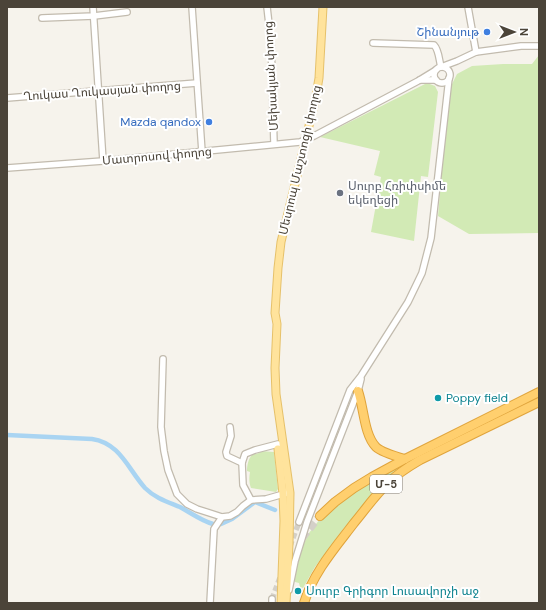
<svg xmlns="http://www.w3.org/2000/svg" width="546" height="610" font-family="'DM Sans','Noto Sans Armenian',sans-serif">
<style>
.green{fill:#d2eab5}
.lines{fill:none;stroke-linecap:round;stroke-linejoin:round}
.canal{stroke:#a9d4f2;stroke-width:4.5}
.minor-tunnel{stroke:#d4d0c8;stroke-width:5.5;stroke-dasharray:5.5 3;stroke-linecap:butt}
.highway-tunnel{stroke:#d4d0c8;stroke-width:8;stroke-dasharray:8 4;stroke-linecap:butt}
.minor-casing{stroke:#c2bbae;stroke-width:8}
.major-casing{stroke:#e6c16a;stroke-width:9}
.highway-casing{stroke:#e0a43c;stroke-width:10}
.minor{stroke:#fff;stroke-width:5.5}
.major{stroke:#ffe39c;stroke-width:7}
.highway{stroke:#ffcf6e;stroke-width:8}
.shop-dot{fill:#3f7fe0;stroke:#fff;stroke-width:1.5}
.worship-dot{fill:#6b7280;stroke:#fff;stroke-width:1.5}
.culture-dot{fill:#0f9aa8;stroke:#fff;stroke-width:1.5}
.labels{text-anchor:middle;stroke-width:4;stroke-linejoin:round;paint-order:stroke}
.shield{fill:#fff;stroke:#817c74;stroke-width:1}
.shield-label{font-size:11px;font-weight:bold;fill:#4b4439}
.shop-label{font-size:12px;fill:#366cbe;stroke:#fff;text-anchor:end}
.street-label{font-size:12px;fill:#4b4439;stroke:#fff}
.worship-label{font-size:12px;fill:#5b616d;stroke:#fff;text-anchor:start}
.culture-label{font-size:12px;fill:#0d838f;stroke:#fff;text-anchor:start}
</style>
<rect width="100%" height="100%" fill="#f6f3ec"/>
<g class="green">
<polygon points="539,55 539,233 469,234 438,216 449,90 457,74 472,66 503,64 532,64"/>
<polygon points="427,83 435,86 438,92 428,177 421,176 414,241 371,232 381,177 374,175 380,151 320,137"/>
<polygon points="539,395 539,398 413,462 371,497 344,528 315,567 303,588 300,587 299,583 295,582 293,579 299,554 309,533 320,519 339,503 362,487 387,471"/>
<path d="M 261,451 L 274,452 L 278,489 L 276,492 L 251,488 C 249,483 249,478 250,472 L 247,471 C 247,466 248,459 252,455 L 259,453 Z"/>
</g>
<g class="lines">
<g class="canal">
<path d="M 7,435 L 92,439 C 120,443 128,469 145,488 C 155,498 168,502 180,507 C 191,513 202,521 213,524"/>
<polyline points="221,524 232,519 255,502 275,510"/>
</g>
<g class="minor-tunnel">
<polyline points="290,546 299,522"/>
<polyline points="272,599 281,575"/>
</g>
<polyline class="highway-tunnel" points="302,538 314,523 320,516"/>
<defs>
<g id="minor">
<polyline points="93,7 103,161"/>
<polyline points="192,7 202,152"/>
<polyline points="267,7 271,42 274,144"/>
<polyline points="468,7 476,52"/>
<polyline points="42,18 94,16 127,12"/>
<path d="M 373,43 L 434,45 C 439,50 439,60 441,67 L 457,61 L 476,52 L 521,46 L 539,46"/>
<circle cx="442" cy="75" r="8"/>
<polyline points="420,80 436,80"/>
<polyline points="7,98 197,83"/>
<polyline points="7,168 103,161 300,142 314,136 418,81 436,70"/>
<polyline points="163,359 161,427 164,451 168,470 177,494 187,504 197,509 222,517"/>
<polyline points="230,427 231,436 226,452 227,456 242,463"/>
<polyline points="251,500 243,485 242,463 245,454 255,450 278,444"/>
<polyline points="299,522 350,390 361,376 408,302 422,273 431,238 449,78"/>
<polyline points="289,590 295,561 307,522 358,391 361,379"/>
<polyline points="210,603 214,529 222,517 230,516 237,512 243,506 251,500 266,499 287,493"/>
<polyline points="272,603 272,599"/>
</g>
<g id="major">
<polyline points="278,449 283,494 284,521 281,603"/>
<polyline points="286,603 289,544 290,493 276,394 275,368 277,324 275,313 278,268 281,242 315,101 319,78 323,7"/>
</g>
<g id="highway">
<path d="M 358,391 C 364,408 364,435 376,447 C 381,452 398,457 405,459"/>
<polyline points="320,516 335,502 354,488 372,477 405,459 539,392"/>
<path d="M 304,603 C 313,573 335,548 354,523 C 365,510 375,495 388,483 C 397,474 408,467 420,460 L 539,402"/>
</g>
</defs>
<use href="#minor" class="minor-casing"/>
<use href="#major" class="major-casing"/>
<use href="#highway" class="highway-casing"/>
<use href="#minor" class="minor"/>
<use href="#major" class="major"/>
<use href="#highway" class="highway"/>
</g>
<g class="shop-dot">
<circle cx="487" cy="32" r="4"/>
<circle cx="209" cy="122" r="4"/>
</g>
<circle class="worship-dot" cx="340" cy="193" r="4"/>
<g class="culture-dot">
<circle cx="438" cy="398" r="4"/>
<circle cx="298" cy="591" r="4"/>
</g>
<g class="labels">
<rect class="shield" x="370" y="475" width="32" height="18" rx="3"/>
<g class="shield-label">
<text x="386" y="488">Մ-5</text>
</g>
<g class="shop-label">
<text x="479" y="36">Շինանյութ</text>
<text x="201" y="126">Mazda qandox</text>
</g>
<g class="street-label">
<text transform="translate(271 76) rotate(-93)" y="4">Մեխակյան փողոց</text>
<text transform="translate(102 91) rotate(-4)" y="4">Ղուկաս Ղուկասյան փողոց</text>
<text transform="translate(157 156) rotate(-5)" y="4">Մատրոսով փողոց</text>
<text transform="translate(300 160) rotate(-77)" y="4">Մեսրոպ Մաշտոցի փողոց</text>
</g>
<g class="worship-label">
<text x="348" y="190">Սուրբ Հռիփսիմե<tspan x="348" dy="14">եկեղեցի</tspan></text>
</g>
<g class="culture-label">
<text x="446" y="402">Poppy field</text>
<text x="306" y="595">Սուրբ Գրիգոր Լուսավորչի աջ</text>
</g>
</g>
<rect width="546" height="610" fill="none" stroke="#4b4439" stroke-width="16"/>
<g transform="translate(514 32) rotate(90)" stroke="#ffffff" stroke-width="3" paint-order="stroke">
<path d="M0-3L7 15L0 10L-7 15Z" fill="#4b4439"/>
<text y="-6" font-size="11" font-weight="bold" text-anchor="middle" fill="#4b4439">N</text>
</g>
</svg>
